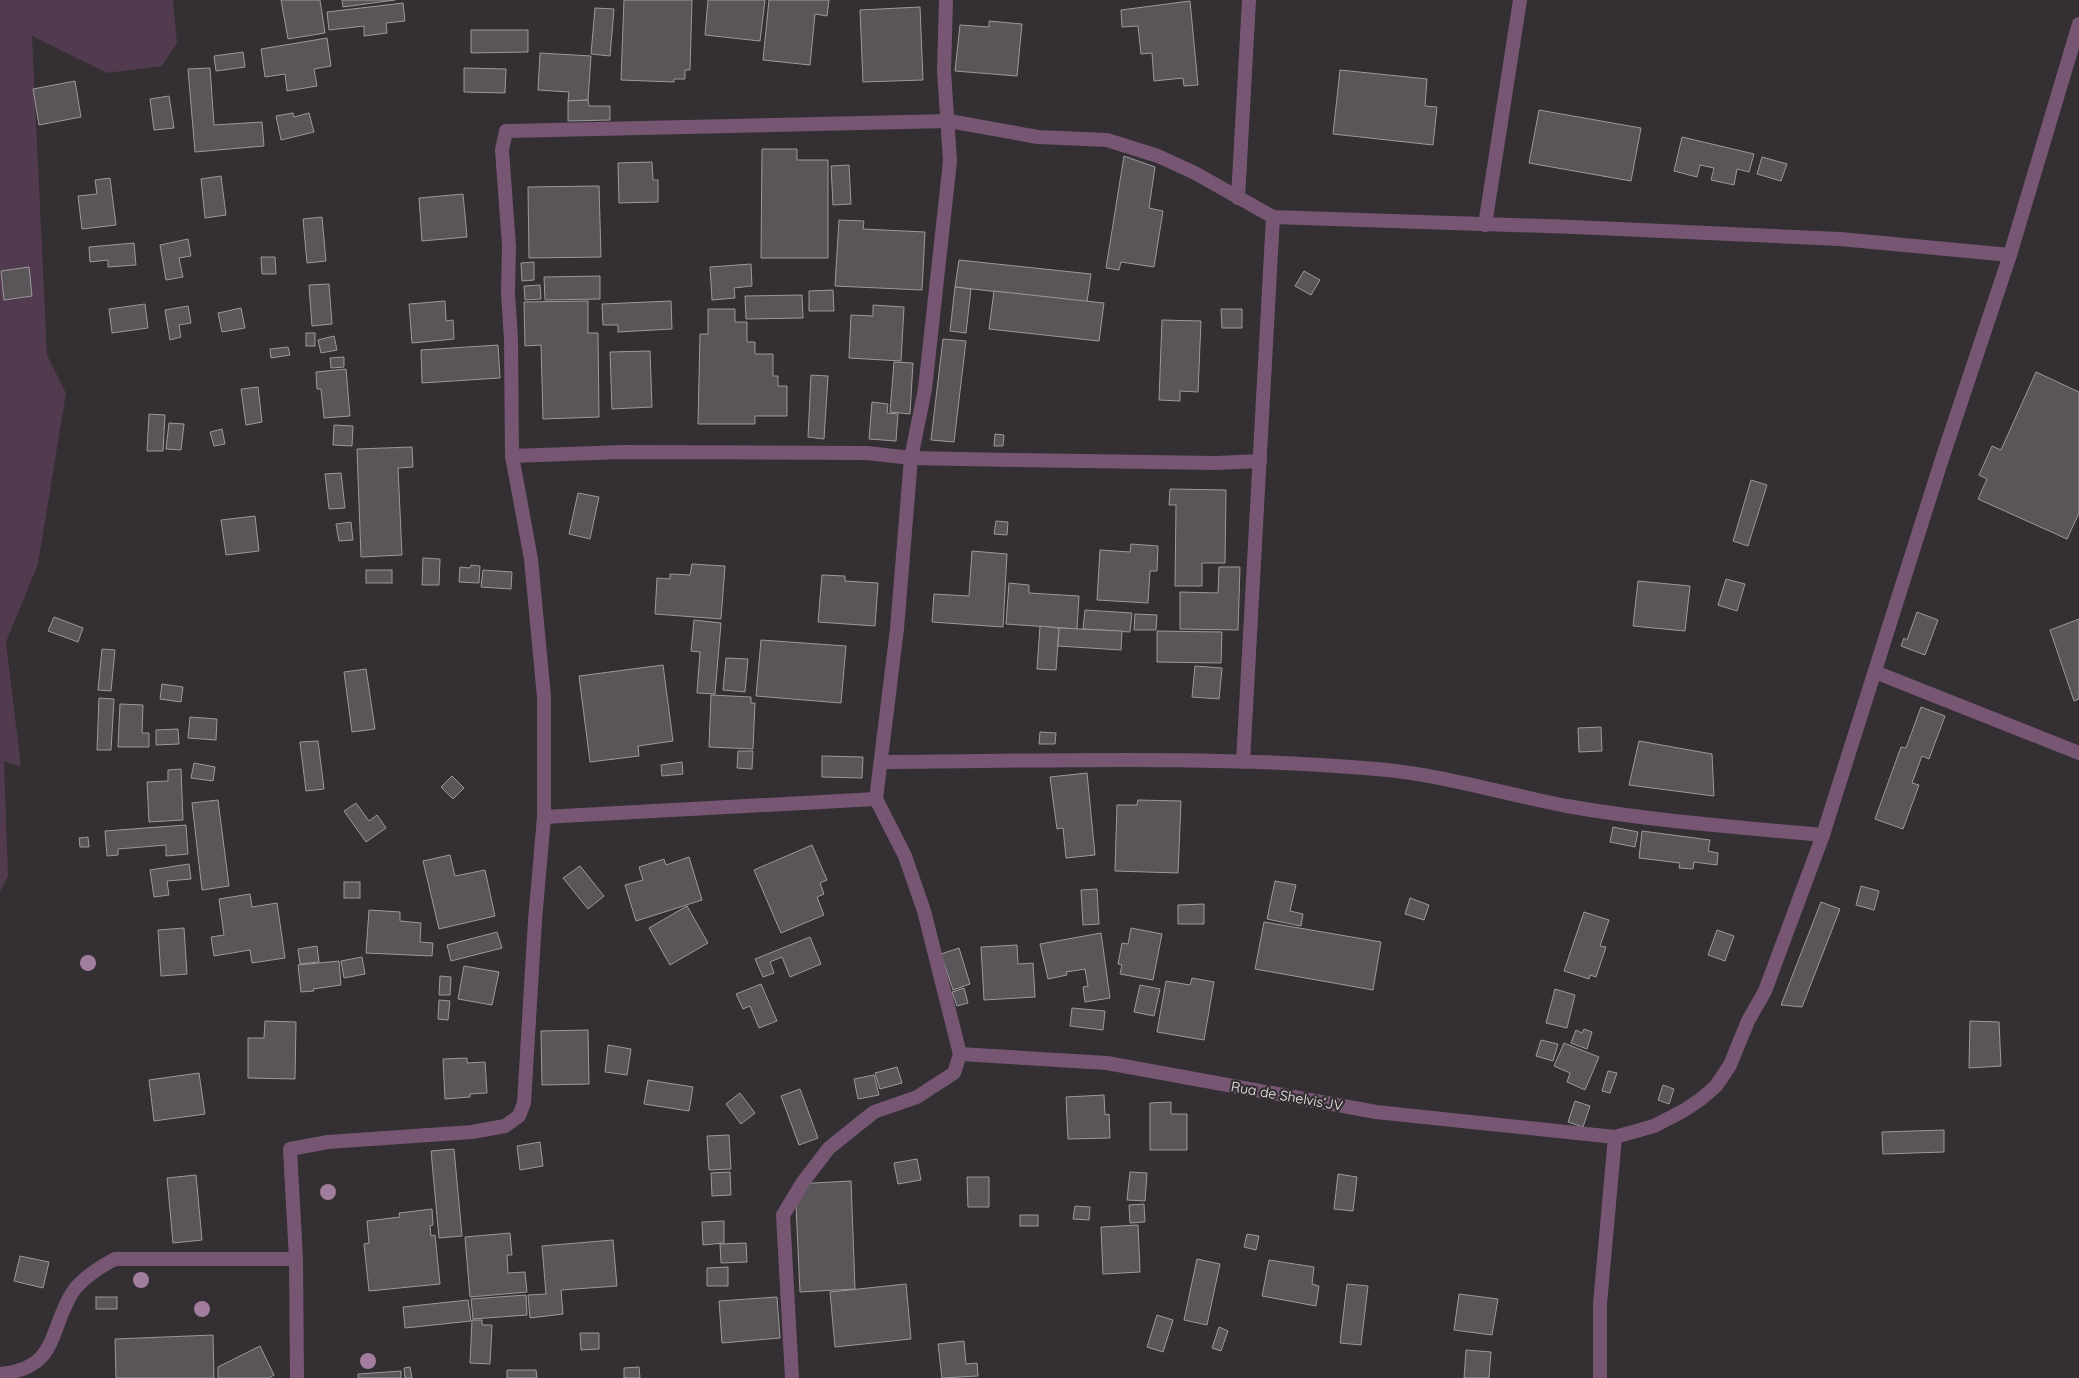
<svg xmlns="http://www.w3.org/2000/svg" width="2079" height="1378" font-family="Quicksand,sans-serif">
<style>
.green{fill:#523a4f}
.building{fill:#595559;stroke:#9c989b}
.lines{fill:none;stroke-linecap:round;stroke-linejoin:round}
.minor{stroke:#775673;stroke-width:14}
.tree{fill:#a27d9d}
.labels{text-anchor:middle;stroke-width:4.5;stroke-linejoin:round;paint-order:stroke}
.street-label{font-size:14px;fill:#efecee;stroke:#332f32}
</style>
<rect width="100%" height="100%" fill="#332f32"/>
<polygon class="green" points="0,0 173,0 177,43 162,66 107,73 32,36 47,355 66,393 38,564 6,642 21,767 4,761 8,876 0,891"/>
<g class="building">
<polygon points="281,0 320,0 325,33 288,39"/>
<polygon points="342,0 395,0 343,7"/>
<polygon points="624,0 692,0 690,70 685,70 685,79 674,79 674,82 621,80"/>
<polygon points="708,0 765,0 760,41 705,35"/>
<polygon points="769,0 829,0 827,16 815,14 810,65 763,60"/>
<polygon points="1190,1 1198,85 1184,86 1183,78 1154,81 1152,53 1141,54 1138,26 1122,27 1121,10"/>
<polygon points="403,3 405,21 386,23 387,33 364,36 364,26 329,30 327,12"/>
<polygon points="920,7 923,80 863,82 860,10"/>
<polygon points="595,8 614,9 610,56 591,54"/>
<polygon points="989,21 1022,24 1017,76 955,71 960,25 989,27"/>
<polygon points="471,30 528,30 528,52 471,53"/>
<polygon points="327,38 331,66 314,69 317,86 287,91 285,74 265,77 261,49"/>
<polygon points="243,52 245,67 216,71 214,56"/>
<polygon points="540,53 591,56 588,100 568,101 569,92 538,90"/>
<polygon points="210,68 214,125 262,122 264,146 195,152 188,69"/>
<polygon points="464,68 506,69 505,93 464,92"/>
<polygon points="1340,70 1427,79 1425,106 1437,107 1433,145 1333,134"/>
<polygon points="75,81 81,117 39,125 33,89"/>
<polygon points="169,96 174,128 154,130 150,99"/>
<polygon points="588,100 589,106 610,106 610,120 568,121 568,101"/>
<polygon points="1539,110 1641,128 1631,181 1529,163"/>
<polygon points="293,113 294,117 309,113 314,132 281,140 276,116"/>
<polygon points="1682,137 1754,154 1749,172 1737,169 1734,185 1711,180 1714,168 1700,165 1697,177 1674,171"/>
<polygon points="762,149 797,149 797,160 828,160 828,258 761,258"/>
<polygon points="1124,156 1155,167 1149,208 1163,211 1154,267 1121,262 1119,270 1106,268"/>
<polygon points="1762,157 1787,164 1781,181 1757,174"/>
<polygon points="652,162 653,180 658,180 658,202 619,203 618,163"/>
<polygon points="849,165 851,204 833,205 831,166"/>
<polygon points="221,176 226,215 205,218 201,179"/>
<polygon points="110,178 116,225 82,229 78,196 97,194 95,180"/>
<polygon points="599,186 601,257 529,258 528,187"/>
<polygon points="463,194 467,237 422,241 419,198"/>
<polygon points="322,217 326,261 307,263 303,219"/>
<polygon points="839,220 864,221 863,229 925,232 922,290 835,286"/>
<polygon points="188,239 191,256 179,258 183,277 166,280 160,245"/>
<polygon points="134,243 136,265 108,267 108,260 90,262 89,247"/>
<polygon points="261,257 275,257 276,274 262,274"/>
<polygon points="959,260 1091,274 1087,302 955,287"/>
<polygon points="534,262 534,280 522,281 521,263"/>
<polygon points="751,264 752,286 734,288 735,298 712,300 710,267"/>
<polygon points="29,267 32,296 4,300 1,271"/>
<polygon points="1304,271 1320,280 1311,295 1295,286"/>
<polygon points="600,276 600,299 545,300 544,277"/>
<polygon points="329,284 332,324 312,326 309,285"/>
<polygon points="540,285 541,299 525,300 524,286"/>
<polygon points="955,287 971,289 966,333 950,331"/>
<polygon points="833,290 834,311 809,311 809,291"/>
<polygon points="994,291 1104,303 1099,341 989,329"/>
<polygon points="802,295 803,318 746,319 745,296"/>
<polygon points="445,301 446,321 453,320 454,339 412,343 409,304"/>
<polygon points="588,301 588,333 598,333 599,417 543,419 541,345 525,346 524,302"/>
<polygon points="671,301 672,329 618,332 618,325 603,325 602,304"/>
<polygon points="145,304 148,328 112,333 109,309"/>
<polygon points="873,305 904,307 901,361 849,358 851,315 873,316"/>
<polygon points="188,306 191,323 179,325 181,337 170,340 165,310"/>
<polygon points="241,308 245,328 222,332 218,313"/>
<polygon points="708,309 735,309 735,322 747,322 747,342 755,342 755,354 773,354 773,376 778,376 778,386 787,386 787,416 755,416 755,424 698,424 700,334 708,334"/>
<polygon points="1221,309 1242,309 1242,328 1222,328"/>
<polygon points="1162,320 1201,321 1198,392 1180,391 1180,401 1159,400"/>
<rect x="306" y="333" width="9" height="13"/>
<polygon points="334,336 337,350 321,353 318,340"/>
<polygon points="943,339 966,341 954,442 931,440"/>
<polygon points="498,345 500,378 422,383 421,350"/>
<polygon points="288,347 290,355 271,358 270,349"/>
<polygon points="650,351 652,407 612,409 610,352"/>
<polygon points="344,357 344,367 331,368 330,358"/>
<polygon points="894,362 913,363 910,414 890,412"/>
<polygon points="346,369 350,416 324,418 321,389 317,389 316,372"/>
<polygon points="2036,372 2079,392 2079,513 2067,539 1978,499 1987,479 1979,475 1992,446 2001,450"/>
<polygon points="811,375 828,376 824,439 808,437"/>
<polygon points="258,387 262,422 246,425 241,389"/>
<polygon points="872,402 888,404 887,413 898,414 896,441 869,439"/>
<polygon points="149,414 165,415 163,451 147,451"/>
<polygon points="169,423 184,424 181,450 166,449"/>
<polygon points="334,425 353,426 352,446 333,445"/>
<polygon points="222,429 225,444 214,446 210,432"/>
<polygon points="995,434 1004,435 1003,446 994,446"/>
<polygon points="412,447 413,467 398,468 402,555 361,557 357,449"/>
<polygon points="341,473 345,508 329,509 325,474"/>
<polygon points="1751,480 1767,485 1748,546 1733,541"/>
<polygon points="1170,489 1226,490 1225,563 1202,563 1202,586 1175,586 1176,505 1169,505"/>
<polygon points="578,493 599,497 590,539 569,534"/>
<polygon points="255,516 259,551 226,555 221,520"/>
<polygon points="996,521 1008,522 1007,535 994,534"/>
<polygon points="351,522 353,540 339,541 336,524"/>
<polygon points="1131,544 1158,546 1157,571 1150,571 1148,603 1097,600 1100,550 1130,552"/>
<polygon points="972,551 1007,554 1003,627 932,622 934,594 969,596"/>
<polygon points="423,558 440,559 439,585 422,585"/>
<polygon points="692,564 725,566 721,619 655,614 657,578 670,579 670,574 690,575"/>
<polygon points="471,565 480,566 479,583 459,582 460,567 470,568"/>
<polygon points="1219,567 1240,567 1238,630 1180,629 1180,592 1218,593"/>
<rect x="366" y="570" width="26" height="13"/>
<polygon points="483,570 512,572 511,589 481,587"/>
<polygon points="822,575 845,576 845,581 878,583 875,626 818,622"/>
<polygon points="1726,579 1745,584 1737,611 1718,605"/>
<polygon points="1638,581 1690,586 1685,631 1633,626"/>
<polygon points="1009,583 1029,585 1029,593 1079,596 1077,629 1006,624"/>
<polygon points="1085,610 1132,613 1130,632 1083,629"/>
<polygon points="1917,612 1938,620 1925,655 1901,646 1904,638 1907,640"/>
<polygon points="1135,614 1157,615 1156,630 1134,630"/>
<polygon points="54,617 83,628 78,642 48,631"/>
<polygon points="2079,619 2079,699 2074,701 2050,630"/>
<polygon points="694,620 721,623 715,694 697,693 700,652 691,651"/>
<polygon points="1040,626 1059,628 1056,670 1037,669"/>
<polygon points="1059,628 1122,631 1121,650 1058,646"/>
<polygon points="1157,631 1222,632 1221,663 1157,662"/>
<polygon points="761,640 846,646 841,703 756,696"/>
<polygon points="102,649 115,650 111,691 98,690"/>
<polygon points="726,658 748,659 745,692 723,690"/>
<polygon points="663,665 673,741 638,746 639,756 590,762 579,676"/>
<polygon points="1195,666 1222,668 1219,699 1192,697"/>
<polygon points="366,669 375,729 352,732 344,672"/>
<polygon points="162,684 183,687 181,702 160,699"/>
<polygon points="711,695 751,697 751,703 755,703 753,749 709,747"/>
<polygon points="99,698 114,699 111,750 97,750"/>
<polygon points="120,704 143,705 142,733 149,733 149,747 118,747"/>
<polygon points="1921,707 1945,716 1929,759 1922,756 1912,783 1919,785 1903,829 1875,819 1901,747 1906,748"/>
<polygon points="190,717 217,719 216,740 188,738"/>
<polygon points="1601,727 1602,751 1579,752 1578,728"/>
<polygon points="178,729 179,744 156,745 156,730"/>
<polygon points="1040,732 1056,733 1055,744 1039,744"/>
<polygon points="318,741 324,789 306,791 300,742"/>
<polygon points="1639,741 1712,754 1714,796 1629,785"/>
<polygon points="738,751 753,751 752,769 737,768"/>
<polygon points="822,756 863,757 862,778 822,777"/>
<polygon points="682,762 683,774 662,776 661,765"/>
<polygon points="194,763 215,767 213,781 191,778"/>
<polygon points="181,769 183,820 149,822 147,782 168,781 168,770"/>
<polygon points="1087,773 1095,855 1066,858 1063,828 1057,829 1050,777"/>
<polygon points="452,776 464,788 453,799 441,787"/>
<polygon points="218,800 229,886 202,890 192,803"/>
<polygon points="1138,800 1181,801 1178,873 1115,871 1117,805 1137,805"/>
<polygon points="356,803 369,821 377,815 386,828 366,842 344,811"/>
<polygon points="186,825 188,854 166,856 166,845 118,849 118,855 107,856 105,831"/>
<polygon points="1613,827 1638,832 1635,847 1610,842"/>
<polygon points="1642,831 1710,840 1708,851 1718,853 1717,865 1694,862 1693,869 1679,868 1680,863 1639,858"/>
<polygon points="88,837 89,847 80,847 79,838"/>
<polygon points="812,845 827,880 820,883 824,894 817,897 824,915 781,933 754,870"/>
<polygon points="450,855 455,876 485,870 495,916 439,929 423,861"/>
<polygon points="689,857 702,900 636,921 625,885 643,880 639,867 664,859 666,865"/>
<polygon points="189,864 191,879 167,881 169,895 154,897 150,870"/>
<polygon points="580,866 604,896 588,909 563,878"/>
<polygon points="1275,881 1296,885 1290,911 1303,914 1301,926 1267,919"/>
<rect x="344" y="882" width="16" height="16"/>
<polygon points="1861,886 1879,891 1874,910 1856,905"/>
<polygon points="1097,889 1099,924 1083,925 1081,890"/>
<polygon points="250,894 252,907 277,903 285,958 252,963 250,950 214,956 211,937 224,935 219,899"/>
<polygon points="1410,898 1429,905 1424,920 1405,914"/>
<polygon points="1821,902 1840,909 1802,1007 1781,1005"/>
<polygon points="1204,904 1204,924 1178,924 1178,905"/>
<polygon points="687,906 708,943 670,965 649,928"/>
<polygon points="369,910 400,912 400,921 421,923 420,942 433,943 432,956 366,953"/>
<polygon points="1584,912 1609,920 1600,946 1606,947 1596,977 1590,975 1589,979 1564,971"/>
<polygon points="1264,922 1381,942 1373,990 1255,969"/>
<polygon points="184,928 187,974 161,976 158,930"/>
<polygon points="1131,928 1162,934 1153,980 1120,974 1122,965 1118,964 1122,943 1128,944"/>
<polygon points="1717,930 1734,936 1725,961 1708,955"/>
<polygon points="497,932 502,948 451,961 447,945"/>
<polygon points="1101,933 1110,998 1085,1002 1083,987 1088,986 1085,969 1066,972 1067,975 1048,979 1040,944"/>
<polygon points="810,937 821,964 790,977 782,957 770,962 774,973 763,977 755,959"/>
<polygon points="1017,945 1018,964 1033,963 1035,997 984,1000 981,947"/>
<polygon points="317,946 319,962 300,964 298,949"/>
<polygon points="959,948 970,984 953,990 941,954"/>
<polygon points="362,957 365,974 344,978 341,961"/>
<polygon points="339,961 341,985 313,989 314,991 301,992 298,965"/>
<polygon points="464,966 499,972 492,1005 458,999"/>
<polygon points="440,976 451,977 450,995 439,995"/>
<polygon points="1192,978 1214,982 1204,1040 1157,1032 1166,981 1190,985"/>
<polygon points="761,984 777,1021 759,1028 750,1006 743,1009 736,994"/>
<polygon points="1140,985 1160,989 1154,1016 1134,1012"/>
<polygon points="964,988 968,1003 957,1006 952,992"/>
<polygon points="1555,989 1575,995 1567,1028 1546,1023"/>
<polygon points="439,1000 450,1001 448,1020 438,1019"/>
<polygon points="1072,1008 1105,1011 1103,1030 1070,1026"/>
<polygon points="265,1021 296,1022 295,1079 248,1078 248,1038 264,1038"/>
<polygon points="1970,1021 1999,1022 2001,1066 1969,1068"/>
<polygon points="1584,1029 1592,1032 1587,1049 1571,1043 1576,1030 1582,1033"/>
<polygon points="588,1030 589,1084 542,1085 541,1031"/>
<polygon points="1541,1040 1558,1044 1553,1061 1536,1056"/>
<polygon points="1564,1043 1599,1057 1585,1090 1567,1082 1570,1073 1554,1066"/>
<polygon points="608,1045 631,1049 627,1075 605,1072"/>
<polygon points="467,1058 467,1063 485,1062 487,1093 470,1094 470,1097 445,1099 443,1059"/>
<polygon points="897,1067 902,1083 880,1089 875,1073"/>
<polygon points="1608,1071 1617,1073 1610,1093 1602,1091"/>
<polygon points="199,1073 205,1114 154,1121 149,1080"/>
<polygon points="874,1075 879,1095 858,1099 854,1079"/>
<polygon points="648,1080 693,1087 689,1111 644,1104"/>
<polygon points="1663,1085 1674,1089 1669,1104 1658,1100"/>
<polygon points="800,1089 818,1138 799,1145 781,1096"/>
<polygon points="740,1093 755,1113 741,1124 726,1104"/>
<polygon points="1104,1095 1105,1115 1109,1114 1110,1138 1068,1139 1066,1097"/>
<polygon points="1575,1101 1590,1106 1583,1127 1568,1122"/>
<polygon points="1171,1102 1171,1114 1187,1114 1187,1150 1150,1150 1150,1103"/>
<polygon points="1944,1130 1944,1152 1883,1154 1882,1132"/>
<polygon points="729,1135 731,1169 709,1170 707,1136"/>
<polygon points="540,1142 543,1166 520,1170 517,1146"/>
<polygon points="454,1149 462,1236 439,1238 431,1151"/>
<polygon points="917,1159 921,1180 898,1184 894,1163"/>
<polygon points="730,1172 731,1195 712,1196 711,1173"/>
<polygon points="1130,1172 1147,1173 1145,1201 1127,1200"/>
<polygon points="1338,1174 1357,1177 1353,1211 1334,1209"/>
<polygon points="196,1175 202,1240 173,1243 167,1178"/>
<polygon points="967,1177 989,1177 989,1207 968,1207"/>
<polygon points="851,1181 855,1289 800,1292 795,1184"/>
<polygon points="1144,1204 1145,1222 1130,1223 1129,1205"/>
<polygon points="1075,1206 1090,1207 1089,1220 1073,1219"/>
<polygon points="432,1209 433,1225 430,1226 431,1236 435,1235 440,1284 369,1291 364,1244 369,1243 367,1221 400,1217 399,1213"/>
<rect x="1020" y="1215" width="18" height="11"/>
<polygon points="724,1221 724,1243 703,1245 702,1222"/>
<polygon points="1138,1225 1140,1272 1103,1274 1101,1227"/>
<polygon points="510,1233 512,1255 507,1255 508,1273 525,1272 527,1292 470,1297 465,1237"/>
<polygon points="1247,1234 1259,1236 1256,1250 1244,1247"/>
<polygon points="613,1240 617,1286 561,1290 563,1314 530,1318 528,1295 546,1294 542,1246"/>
<polygon points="746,1243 747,1262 721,1263 720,1244"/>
<polygon points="20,1256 49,1262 43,1288 14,1281"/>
<polygon points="1197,1259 1220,1264 1207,1325 1184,1320"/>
<polygon points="1269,1260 1314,1267 1312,1284 1319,1286 1316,1306 1262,1296"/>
<polygon points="728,1267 728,1286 707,1286 707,1268"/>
<polygon points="906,1284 911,1339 835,1347 830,1292"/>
<polygon points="1347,1284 1368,1286 1361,1345 1340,1343"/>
<polygon points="1459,1294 1498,1299 1492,1335 1454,1330"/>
<polygon points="526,1295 527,1315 473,1319 471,1299"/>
<rect x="96" y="1297" width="21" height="12"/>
<polygon points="777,1297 780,1338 722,1343 719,1301"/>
<polygon points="468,1300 471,1321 405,1328 403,1307"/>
<polygon points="1157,1315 1173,1320 1163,1352 1147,1347"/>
<polygon points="472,1320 482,1320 482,1325 492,1325 490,1364 470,1363"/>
<polygon points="1219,1327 1228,1331 1221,1351 1212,1348"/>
<polygon points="580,1333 599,1333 599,1349 581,1350"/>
<polygon points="213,1335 214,1378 116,1378 115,1339"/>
<polygon points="964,1341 966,1364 977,1363 978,1376 942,1378 938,1344"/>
<polygon points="260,1346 274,1375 269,1378 218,1378 218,1367"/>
<polygon points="1466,1350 1491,1352 1489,1378 1464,1378"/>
<polygon points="410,1367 412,1378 405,1378 404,1368"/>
<polygon points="639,1367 640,1378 624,1378 624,1368"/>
<polygon points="507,1370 536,1370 537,1378 507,1378"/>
<polygon points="401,1371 401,1378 358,1378 358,1374"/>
</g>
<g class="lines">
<g class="minor">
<polyline points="1238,198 1249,0"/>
<polyline points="1485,225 1520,0"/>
<polyline points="512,456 623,452 867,453 911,458 1011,460 1216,463 1260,461"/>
<polyline points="1875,672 2079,753"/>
<path d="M 881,762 C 1046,761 1212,755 1376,769 C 1441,774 1504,794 1567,806 C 1652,821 1737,827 1823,835"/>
<polyline points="1243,762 1273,217"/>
<polyline points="544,817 876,799"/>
<polyline points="960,1054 1107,1063 1376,1112 1615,1137"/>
<path d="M 0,1374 C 58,1368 48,1333 72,1293 C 80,1280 101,1266 115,1259 L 296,1259"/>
<polyline points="297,1378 296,1259 290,1149 328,1142 472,1132 505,1126 519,1116 524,1103 535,920 544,817 544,697 531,559 512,456 511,339 508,293 509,246 502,150 506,131 949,121 1038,137 1107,140 1158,156 1195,173 1273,217 1574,227 1840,239 2010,255"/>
<polyline points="792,1378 783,1215 803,1182 829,1148 874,1112 917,1097 954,1073 960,1054 924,911 905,856 876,799 897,629 911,458 925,389 950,161 944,71 946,0"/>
<polyline points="1600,1378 1600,1304 1615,1137 1654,1126 1683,1111 1701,1099 1716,1086 1730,1065 1748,1021 1765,991 1823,835 1941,462 2010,255 2079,24"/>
</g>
</g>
<g class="tree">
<circle cx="88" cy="963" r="8"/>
<circle cx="328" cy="1192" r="8"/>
<circle cx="141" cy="1280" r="8"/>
<circle cx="202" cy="1309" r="8"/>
<circle cx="368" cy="1361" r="8"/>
</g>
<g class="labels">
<g class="street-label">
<text transform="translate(1287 1096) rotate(10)" y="5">Rua de Shelvis’JV</text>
</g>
</g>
</svg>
